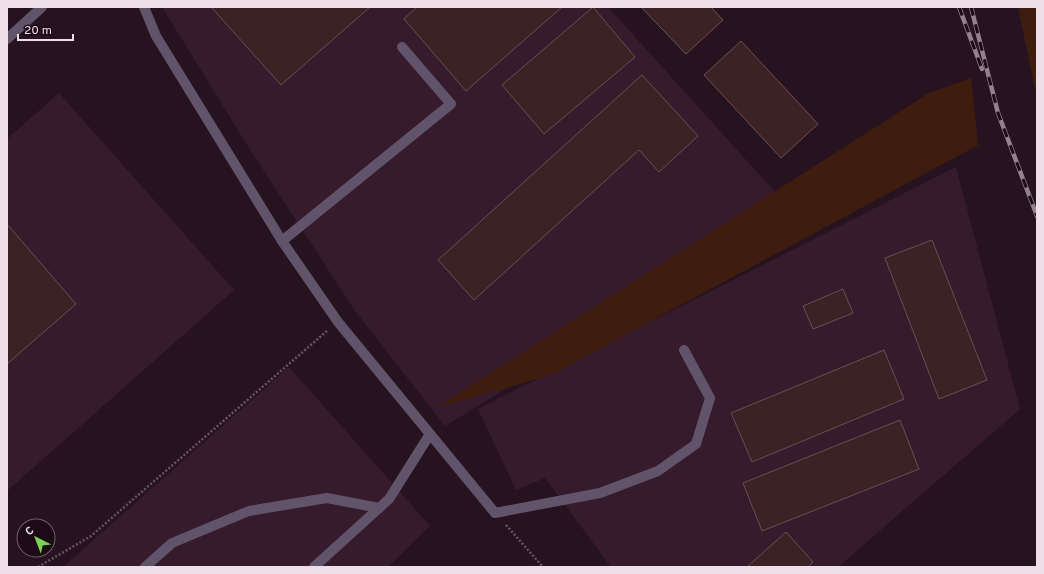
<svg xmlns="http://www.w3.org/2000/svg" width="1044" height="574" font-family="Overpass,sans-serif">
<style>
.built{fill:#351b2c}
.green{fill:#3e1d0f}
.building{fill:#3c2225;stroke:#6d4f52}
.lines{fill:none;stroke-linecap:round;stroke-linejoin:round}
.path{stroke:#675561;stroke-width:2.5;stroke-dasharray:2 2;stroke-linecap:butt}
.lane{stroke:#61546a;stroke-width:10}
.rail-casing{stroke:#93828d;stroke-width:4.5}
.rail{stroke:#1d0a17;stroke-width:3;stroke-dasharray:9;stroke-linecap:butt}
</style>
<rect width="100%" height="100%" fill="#271320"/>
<g class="built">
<polygon points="162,7 608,7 794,213 445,426 355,311 249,148"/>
<polygon points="59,93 234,290 7,491 7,139"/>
<polygon points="956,167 1020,409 838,567 611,567 545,478 516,490 478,409"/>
<polygon points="289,367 430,526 388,567 63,567"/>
</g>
<g class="green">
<polygon points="1018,7 1037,7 1037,94 1034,84"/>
<polygon points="971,78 978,145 551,375 436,408 929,93"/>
</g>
<g class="building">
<polygon points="211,7 370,7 281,85"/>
<polygon points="417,7 562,7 466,91 404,19"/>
<polygon points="593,7 635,57 544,134 502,85"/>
<polygon points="641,7 711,7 723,20 686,54"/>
<polygon points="741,41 818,124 781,158 704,75"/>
<polygon points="642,75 698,136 659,172 639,150 474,300 438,260"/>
<polygon points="7,224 76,304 7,364"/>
<polygon points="932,240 987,380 939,399 885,258"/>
<polygon points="843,289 853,313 813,329 803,306"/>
<polygon points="884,350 904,399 752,462 731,413"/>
<polygon points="900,420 919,469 762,531 743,483"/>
<polygon points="786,532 813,562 808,567 747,567"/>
</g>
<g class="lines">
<g class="path">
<polyline points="506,525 543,567"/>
<polyline points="38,567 91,536 328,330"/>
</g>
<g class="lane">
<polyline points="144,7 156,36 282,241 338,322 495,513 600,493 658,471 696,444 710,398 684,350"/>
<polyline points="7,39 42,7"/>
<polyline points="282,241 451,104 402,47"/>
<polyline points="145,567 172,543 249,511 327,498 379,508"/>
<polyline points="314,567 389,499 430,434"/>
</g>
<defs>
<g id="rail">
<polyline points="959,7 982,69"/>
<polyline points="971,7 998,113 1037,216"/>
</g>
</defs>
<use href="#rail" class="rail-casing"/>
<use href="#rail" class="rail"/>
</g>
<rect width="1044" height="574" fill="none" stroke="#eddee7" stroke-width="16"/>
<g transform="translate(36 538) rotate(318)"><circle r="19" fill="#1d0a17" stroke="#705f6a"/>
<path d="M0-3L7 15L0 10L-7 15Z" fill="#7bd155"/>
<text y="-6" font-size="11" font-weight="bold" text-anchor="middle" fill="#eddee7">С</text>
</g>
<path d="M18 34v6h55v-6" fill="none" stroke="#eddee7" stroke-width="2"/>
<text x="24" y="34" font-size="12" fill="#eddee7" stroke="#1d0a17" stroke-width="3" paint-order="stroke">20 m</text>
</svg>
